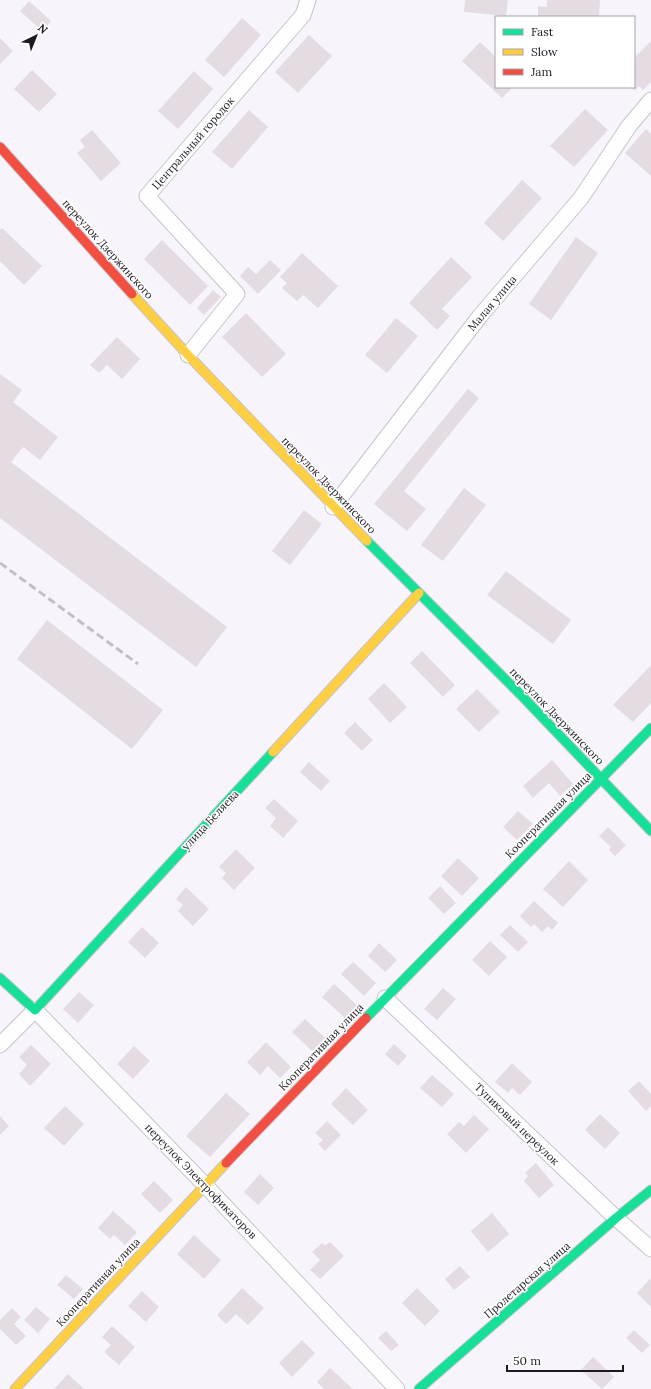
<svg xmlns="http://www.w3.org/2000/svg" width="651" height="1389" font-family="Lora,serif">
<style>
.building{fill:#e5dbe3}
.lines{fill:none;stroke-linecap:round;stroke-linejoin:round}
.street-casing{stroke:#c6c4cb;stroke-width:17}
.fast-casing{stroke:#c6c4cb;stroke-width:11}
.slow-casing{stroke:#c6c4cb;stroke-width:11}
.jam-casing{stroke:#c6c4cb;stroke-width:11}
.street{stroke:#fefefe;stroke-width:15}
.fast{stroke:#16e098;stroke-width:9}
.slow{stroke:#ffcf43;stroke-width:9}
.jam{stroke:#f24e42;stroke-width:9}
.rail{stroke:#c1c1c3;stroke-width:3;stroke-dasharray:8 4;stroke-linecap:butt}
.labels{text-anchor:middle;stroke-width:3;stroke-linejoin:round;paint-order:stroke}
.street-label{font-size:11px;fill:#1c1922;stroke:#fff}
</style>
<rect width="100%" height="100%" fill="#f7f5fb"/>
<g class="building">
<polygon points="465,0 508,0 506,16 464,12"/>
<polygon points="547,0 600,0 599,17 538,17 538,6 547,7"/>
<polygon points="29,1 51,21 42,31 20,11"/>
<polygon points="242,18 261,35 224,77 205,60"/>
<polygon points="309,35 332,56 298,93 275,72"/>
<polygon points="0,38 13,51 0,64"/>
<polygon points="651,41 651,82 643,90 639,86 635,91 631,87 634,87 634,58"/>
<polygon points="480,42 496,57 496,87 513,87 502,98 462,61"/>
<polygon points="32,70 57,94 39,112 14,89"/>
<polygon points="194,71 213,89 178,129 158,111"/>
<polygon points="585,109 608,130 574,167 550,146"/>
<polygon points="249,110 268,127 232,169 212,152"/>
<polygon points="646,129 651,134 651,176 625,153"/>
<polygon points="92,130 121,163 101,181 77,153 85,147 80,140"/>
<polygon points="522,180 542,198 503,241 484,223"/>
<polygon points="2,228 42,266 24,285 0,261 0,230"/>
<polygon points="576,237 598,253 551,320 529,304"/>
<polygon points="162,240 208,286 190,305 144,259"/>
<polygon points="302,253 338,286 318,308 303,295 297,301 282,288 287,283 280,277"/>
<polygon points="451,257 472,277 442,309 450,316 437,330 409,303"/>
<polygon points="270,260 281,270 258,294 240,276 248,267 256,274"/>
<polygon points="213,290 221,297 204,315 197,308"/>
<polygon points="246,313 286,354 262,377 222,337"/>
<polygon points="396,318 418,336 387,373 365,355"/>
<polygon points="117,337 140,359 122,379 107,365 99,373 90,365"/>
<polygon points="0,374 22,390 13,402 58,437 40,460 23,447 11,462 227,627 196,667 0,518"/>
<polygon points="468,389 479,398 404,491 426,509 407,531 374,504"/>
<polygon points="464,488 486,505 443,561 421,545"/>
<polygon points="304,510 322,524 290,565 272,551"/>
<polygon points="506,571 571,620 553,644 487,595"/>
<polygon points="47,620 163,710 132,749 17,659"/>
<polygon points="422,651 455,685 443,697 410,663"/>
<polygon points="651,665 651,703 633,722 613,705"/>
<polygon points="384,683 407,707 390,723 368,699"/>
<polygon points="477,689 500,712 479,732 456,709"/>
<polygon points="355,722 373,740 362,751 344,733"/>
<polygon points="552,760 573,784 560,796 549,783 533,798 523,786"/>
<polygon points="309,762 330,781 321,791 300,772"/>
<polygon points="274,799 298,821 283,838 270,826 276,818 265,808"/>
<polygon points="518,811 533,824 517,840 503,827"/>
<polygon points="608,827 626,845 615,856 609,850 611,847 599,836"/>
<polygon points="236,849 255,868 234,890 222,878 226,873 219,867"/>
<polygon points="458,858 479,878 462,896 441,876"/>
<polygon points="569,861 588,880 563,907 543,889"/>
<polygon points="440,886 456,903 444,914 428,898"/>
<polygon points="186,887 209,909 193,926 178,911 183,905 176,899"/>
<polygon points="534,901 558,923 552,930 548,926 542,932 534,924 531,927 520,916"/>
<polygon points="510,925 528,942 518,952 500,935"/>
<polygon points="142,927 159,943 145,958 128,942"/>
<polygon points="490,941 507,957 489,976 472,960"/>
<polygon points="379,943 397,960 385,972 368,956"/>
<polygon points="353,962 376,983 364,996 341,974"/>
<polygon points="334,984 357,1005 345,1018 322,997"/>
<polygon points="443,988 456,999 437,1020 424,1009"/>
<polygon points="79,992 94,1005 78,1023 63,1009"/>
<polygon points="305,1019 325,1038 312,1051 292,1032"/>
<polygon points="266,1042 291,1067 280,1078 268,1066 260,1075 247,1062"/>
<polygon points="394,1044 407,1056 398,1066 385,1054"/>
<polygon points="31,1045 51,1064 30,1086 19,1074 27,1065 19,1057"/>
<polygon points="134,1046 150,1061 133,1079 117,1064"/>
<polygon points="512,1063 532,1082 520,1095 512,1088 508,1093 495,1082"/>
<polygon points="432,1075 454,1094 442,1107 420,1088"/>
<polygon points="639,1081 651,1094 651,1106 646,1111 628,1091"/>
<polygon points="346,1088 368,1110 353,1125 331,1104"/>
<polygon points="226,1093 250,1114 210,1157 186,1136"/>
<polygon points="65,1106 84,1124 64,1146 44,1128"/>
<polygon points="600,1114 620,1133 605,1149 585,1130"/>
<polygon points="474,1115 489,1129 466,1153 447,1134 459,1122 464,1126"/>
<polygon points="0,1116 9,1126 0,1135"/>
<polygon points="327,1121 341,1135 325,1151 318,1144 323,1140 315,1133"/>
<polygon points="536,1163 554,1185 539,1198 524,1181 528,1176 525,1173"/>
<polygon points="260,1174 274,1188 258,1205 244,1192"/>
<polygon points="154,1181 173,1200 160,1213 141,1194"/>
<polygon points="113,1211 137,1232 125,1245 114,1235 110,1239 98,1228"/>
<polygon points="492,1213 509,1234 488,1252 471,1231"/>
<polygon points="194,1235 221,1260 204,1279 177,1254"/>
<polygon points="330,1242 344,1256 320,1279 310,1270 320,1260 312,1252 322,1243 325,1246"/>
<polygon points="460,1266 470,1277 454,1290 445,1279"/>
<polygon points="66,1275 83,1289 74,1299 57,1285"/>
<polygon points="651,1278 651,1307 637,1293"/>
<polygon points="242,1288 264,1308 248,1325 236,1314 226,1324 217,1315"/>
<polygon points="417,1288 440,1311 425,1326 402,1303"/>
<polygon points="142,1291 159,1307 146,1322 128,1306"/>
<polygon points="36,1307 50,1319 38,1333 24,1320"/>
<polygon points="12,1308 21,1317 14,1324 26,1336 16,1345 0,1329 0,1320"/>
<polygon points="112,1326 135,1347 119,1365 104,1352 111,1345 102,1337"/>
<polygon points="634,1330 650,1345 642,1353 626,1338"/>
<polygon points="386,1331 399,1345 391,1351 378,1338"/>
<polygon points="302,1340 315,1353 292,1377 279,1363"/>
<polygon points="593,1357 614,1377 602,1389 581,1370"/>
<polygon points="330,1368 353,1389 324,1389 317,1382"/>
<polygon points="68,1374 84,1389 54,1389"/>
</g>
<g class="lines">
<defs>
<g id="street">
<polyline points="188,355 237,294 147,196 303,15 308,0"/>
<polyline points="333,507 480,316 581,198 629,126 651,100"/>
<polyline points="385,998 616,1218 651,1249"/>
<polyline points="0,1045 35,1010 205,1185 397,1389"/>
</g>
<g id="fast">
<polyline points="367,541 520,694 651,831"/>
<polyline points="0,978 35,1010 273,752"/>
<polyline points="366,1018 651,728"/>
<polyline points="419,1389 616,1218 651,1190"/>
</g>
<g id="slow">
<polyline points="132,294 188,355 367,541"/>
<polyline points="273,752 419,593"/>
<polyline points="15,1389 226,1163"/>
</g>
<g id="jam">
<polyline points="0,147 132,294"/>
<polyline points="226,1163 366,1018"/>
</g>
</defs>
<use href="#street" class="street-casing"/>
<use href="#fast" class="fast-casing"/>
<use href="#slow" class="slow-casing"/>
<use href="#jam" class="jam-casing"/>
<use href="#street" class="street"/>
<use href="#fast" class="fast"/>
<use href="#slow" class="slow"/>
<use href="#jam" class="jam"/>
<polyline class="rail" points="0,563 138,664"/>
</g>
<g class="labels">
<g class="street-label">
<text transform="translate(193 143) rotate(-49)" y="4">Центральный городок</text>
<text transform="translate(108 249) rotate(48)" y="4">переулок Дзержинского</text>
<text transform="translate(492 303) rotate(-50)" y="4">Малая улица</text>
<text transform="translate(329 485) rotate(46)" y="4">переулок Дзержинского</text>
<text transform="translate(557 716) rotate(46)" y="4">переулок Дзержинского</text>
<text transform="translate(548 815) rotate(-45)" y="4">Кооперативная улица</text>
<text transform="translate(210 820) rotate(-47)" y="4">улица Беляева</text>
<text transform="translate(321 1047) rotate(-46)" y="4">Кооперативная улица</text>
<text transform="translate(517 1124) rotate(44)" y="4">Тупиковый переулок</text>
<text transform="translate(201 1181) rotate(46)" y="4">переулок Электрофикаторов</text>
<text transform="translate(527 1280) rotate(-41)" y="4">Пролетарская улица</text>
<text transform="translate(98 1282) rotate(-47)" y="4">Кооперативная улица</text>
</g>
</g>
<rect x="495" y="16" width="140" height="72" fill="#ffffff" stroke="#a4a3a7"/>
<rect x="503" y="29" width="20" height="6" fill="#16e098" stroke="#a4a3a7"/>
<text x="531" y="36" font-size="12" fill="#1c1922">Fast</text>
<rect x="503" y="49" width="20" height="6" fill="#ffcf43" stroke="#a4a3a7"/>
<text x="531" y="56" font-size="12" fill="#1c1922">Slow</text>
<rect x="503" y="69" width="20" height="6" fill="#f24e42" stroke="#a4a3a7"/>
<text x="531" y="76" font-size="12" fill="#1c1922">Jam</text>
<g transform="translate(36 36) rotate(43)" stroke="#ffffff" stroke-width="3" paint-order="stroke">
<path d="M0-3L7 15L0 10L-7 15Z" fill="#1c1922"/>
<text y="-6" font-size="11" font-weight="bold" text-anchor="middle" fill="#1c1922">N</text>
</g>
<path d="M507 1365v6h116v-6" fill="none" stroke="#1c1922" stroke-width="2"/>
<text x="513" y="1365" font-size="12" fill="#1c1922" stroke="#ffffff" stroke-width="3" paint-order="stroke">50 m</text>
</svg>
